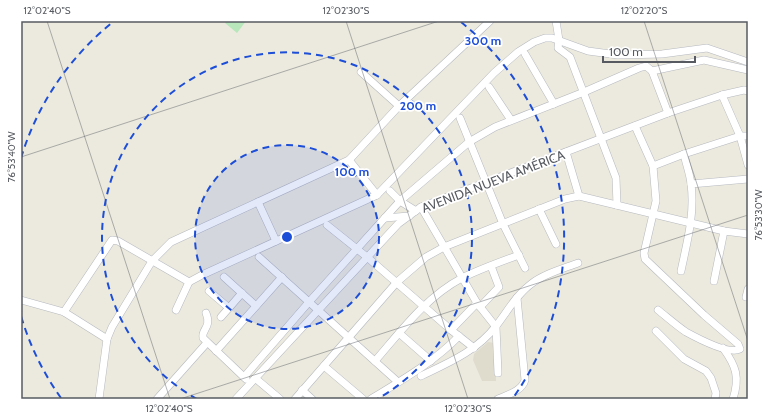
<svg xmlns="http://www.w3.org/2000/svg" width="769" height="420" font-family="Cabin,sans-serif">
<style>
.education{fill:#dfdcce}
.green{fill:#b7e7ba}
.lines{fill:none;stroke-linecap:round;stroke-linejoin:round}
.minor-casing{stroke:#b6b9bf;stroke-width:8}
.minor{stroke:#fff;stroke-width:7}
.ticks{fill:none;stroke:#575b61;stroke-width:1;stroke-opacity:0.45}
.ring{fill:none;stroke:#1d4ed8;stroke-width:2;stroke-dasharray:7 5}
.labels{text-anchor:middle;stroke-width:3.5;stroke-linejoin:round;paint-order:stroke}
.street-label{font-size:13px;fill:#575b61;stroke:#fff}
.centre{fill:#1d4ed8;stroke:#fff;stroke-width:2}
.ring-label{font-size:12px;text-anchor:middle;font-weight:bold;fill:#1d4ed8;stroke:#fff;stroke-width:3.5;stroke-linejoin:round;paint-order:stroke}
.neatline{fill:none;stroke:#575b61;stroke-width:1.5}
.ticks-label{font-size:10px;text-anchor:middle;fill:#575b61}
</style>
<rect width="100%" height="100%" fill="#eceade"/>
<polygon class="education" points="488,342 495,343 496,381 482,381 473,360 474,354"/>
<polygon class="green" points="227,21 246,21 237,33 225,23"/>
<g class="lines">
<defs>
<g id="minor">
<polyline points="556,21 559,40 558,48 570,57 616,178 617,205"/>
<polyline points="525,54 554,104"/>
<polyline points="652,71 704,60 748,70"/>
<polyline points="361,72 399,106"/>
<polyline points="489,87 511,120"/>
<polyline points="722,95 740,136 748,165"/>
<polyline points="460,118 503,224 525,268"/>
<path d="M 635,126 L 653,166 L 656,201 L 644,253 L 645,259 L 704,315 L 738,344 L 740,349 C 729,355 697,338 686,332 C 677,326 668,318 658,310"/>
<polyline points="566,152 579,196"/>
<polyline points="349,160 377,195"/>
<polyline points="653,166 684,154 740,136 748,136"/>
<polyline points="691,184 748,179"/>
<polyline points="390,191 400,201 416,211"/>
<polyline points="258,202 276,241"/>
<polyline points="421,207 477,303 496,327 498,373"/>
<polyline points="539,209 556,244"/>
<polyline points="385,218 409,216"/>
<polyline points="327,225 367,257 451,330 474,348"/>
<polyline points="259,257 398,382"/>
<path d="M 681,271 C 687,242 695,214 691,184 C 690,174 686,164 684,154"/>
<polyline points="224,277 256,306"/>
<polyline points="714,281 724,231"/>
<polyline points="209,291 229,308"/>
<polyline points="746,297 748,289"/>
<polyline points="21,300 64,312 107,339"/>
<polyline points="480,307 499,287 491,266"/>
<polyline points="176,310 189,282 202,275 377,195 494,73 518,52 534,42 545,38 552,38 588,51 618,55 662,54 707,48 748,62"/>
<polyline points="64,312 112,240 118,241 189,282"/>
<path d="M 206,313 C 212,328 201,329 203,338 L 246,379"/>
<polyline points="221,317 242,293"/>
<polyline points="451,330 477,303"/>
<polyline points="656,331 684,359 706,371 711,378 716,393 715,399"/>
<polyline points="399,333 431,361"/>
<path d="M 723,348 C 736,366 740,377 733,399"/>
<polyline points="216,351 282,277"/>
<path d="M 375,361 C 401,331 426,297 462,278 C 480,269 500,262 519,255"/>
<polyline points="324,366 363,399"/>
<path d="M 421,376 C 448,363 477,351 496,326 C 507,312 516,295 531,284 C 544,274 562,269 578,263"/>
<polyline points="244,377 309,302 400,201 469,142 495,127 584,92 639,68 646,66 652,71 668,113"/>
<polyline points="255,378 280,399"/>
<polyline points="302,390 312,399"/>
<polyline points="99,399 107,339 112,327 152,261 171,242 349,160 399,106 490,21"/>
<polyline points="157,399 205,345"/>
<polyline points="236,399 398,224 421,207 668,113 722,95 744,90 748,91"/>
<polyline points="295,399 397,282 426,257 444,247 565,199 579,196 724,231 748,234"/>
<path d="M 371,399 C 402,380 434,362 459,336"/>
<path d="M 498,399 C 507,395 522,391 525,380 L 517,298"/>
</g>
</defs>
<use href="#minor" class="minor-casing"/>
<use href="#minor" class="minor"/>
</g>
<path class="ticks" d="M 47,21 L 170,399M 346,21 L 468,399M 644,21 L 748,341M 21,157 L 439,21M 180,399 L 748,215"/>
<circle cx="287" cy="237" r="92" fill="#1d4ed8" fill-opacity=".12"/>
<g class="ring">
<circle cx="287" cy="237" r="92"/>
<path d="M197 399A185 185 0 1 1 377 399"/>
<path d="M61 398A277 277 0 0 1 21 316M21 158A277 277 0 0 1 113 22M461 22A277 277 0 0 1 513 398"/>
</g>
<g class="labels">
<g class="street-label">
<text transform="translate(493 181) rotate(-21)" y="5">AVENIDA NUEVA AMÉRICA</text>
</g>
</g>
<circle cx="287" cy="237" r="6" class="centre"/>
<g class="ring-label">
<text x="483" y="45">300 m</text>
<text x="418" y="110">200 m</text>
<text x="352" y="176">100 m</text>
</g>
<rect width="769" height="420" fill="none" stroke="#ffffff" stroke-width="44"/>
<path d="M603 56v6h92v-6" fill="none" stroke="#575b61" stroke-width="2"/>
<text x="609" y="56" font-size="12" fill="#575b61" stroke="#ffffff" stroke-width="3" paint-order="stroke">100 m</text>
<rect x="22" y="22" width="725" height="376" class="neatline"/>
<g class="ticks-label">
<text x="47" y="14">12°02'40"S</text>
<text x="346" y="14">12°02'30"S</text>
<text x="644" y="14">12°02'20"S</text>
<text transform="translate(11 157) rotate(-90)" y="4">76°53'40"W</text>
<text transform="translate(758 215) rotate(-90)" y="4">76°53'30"W</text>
<text x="169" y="412">12°02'40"S</text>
<text x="468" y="412">12°02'30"S</text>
</g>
</svg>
